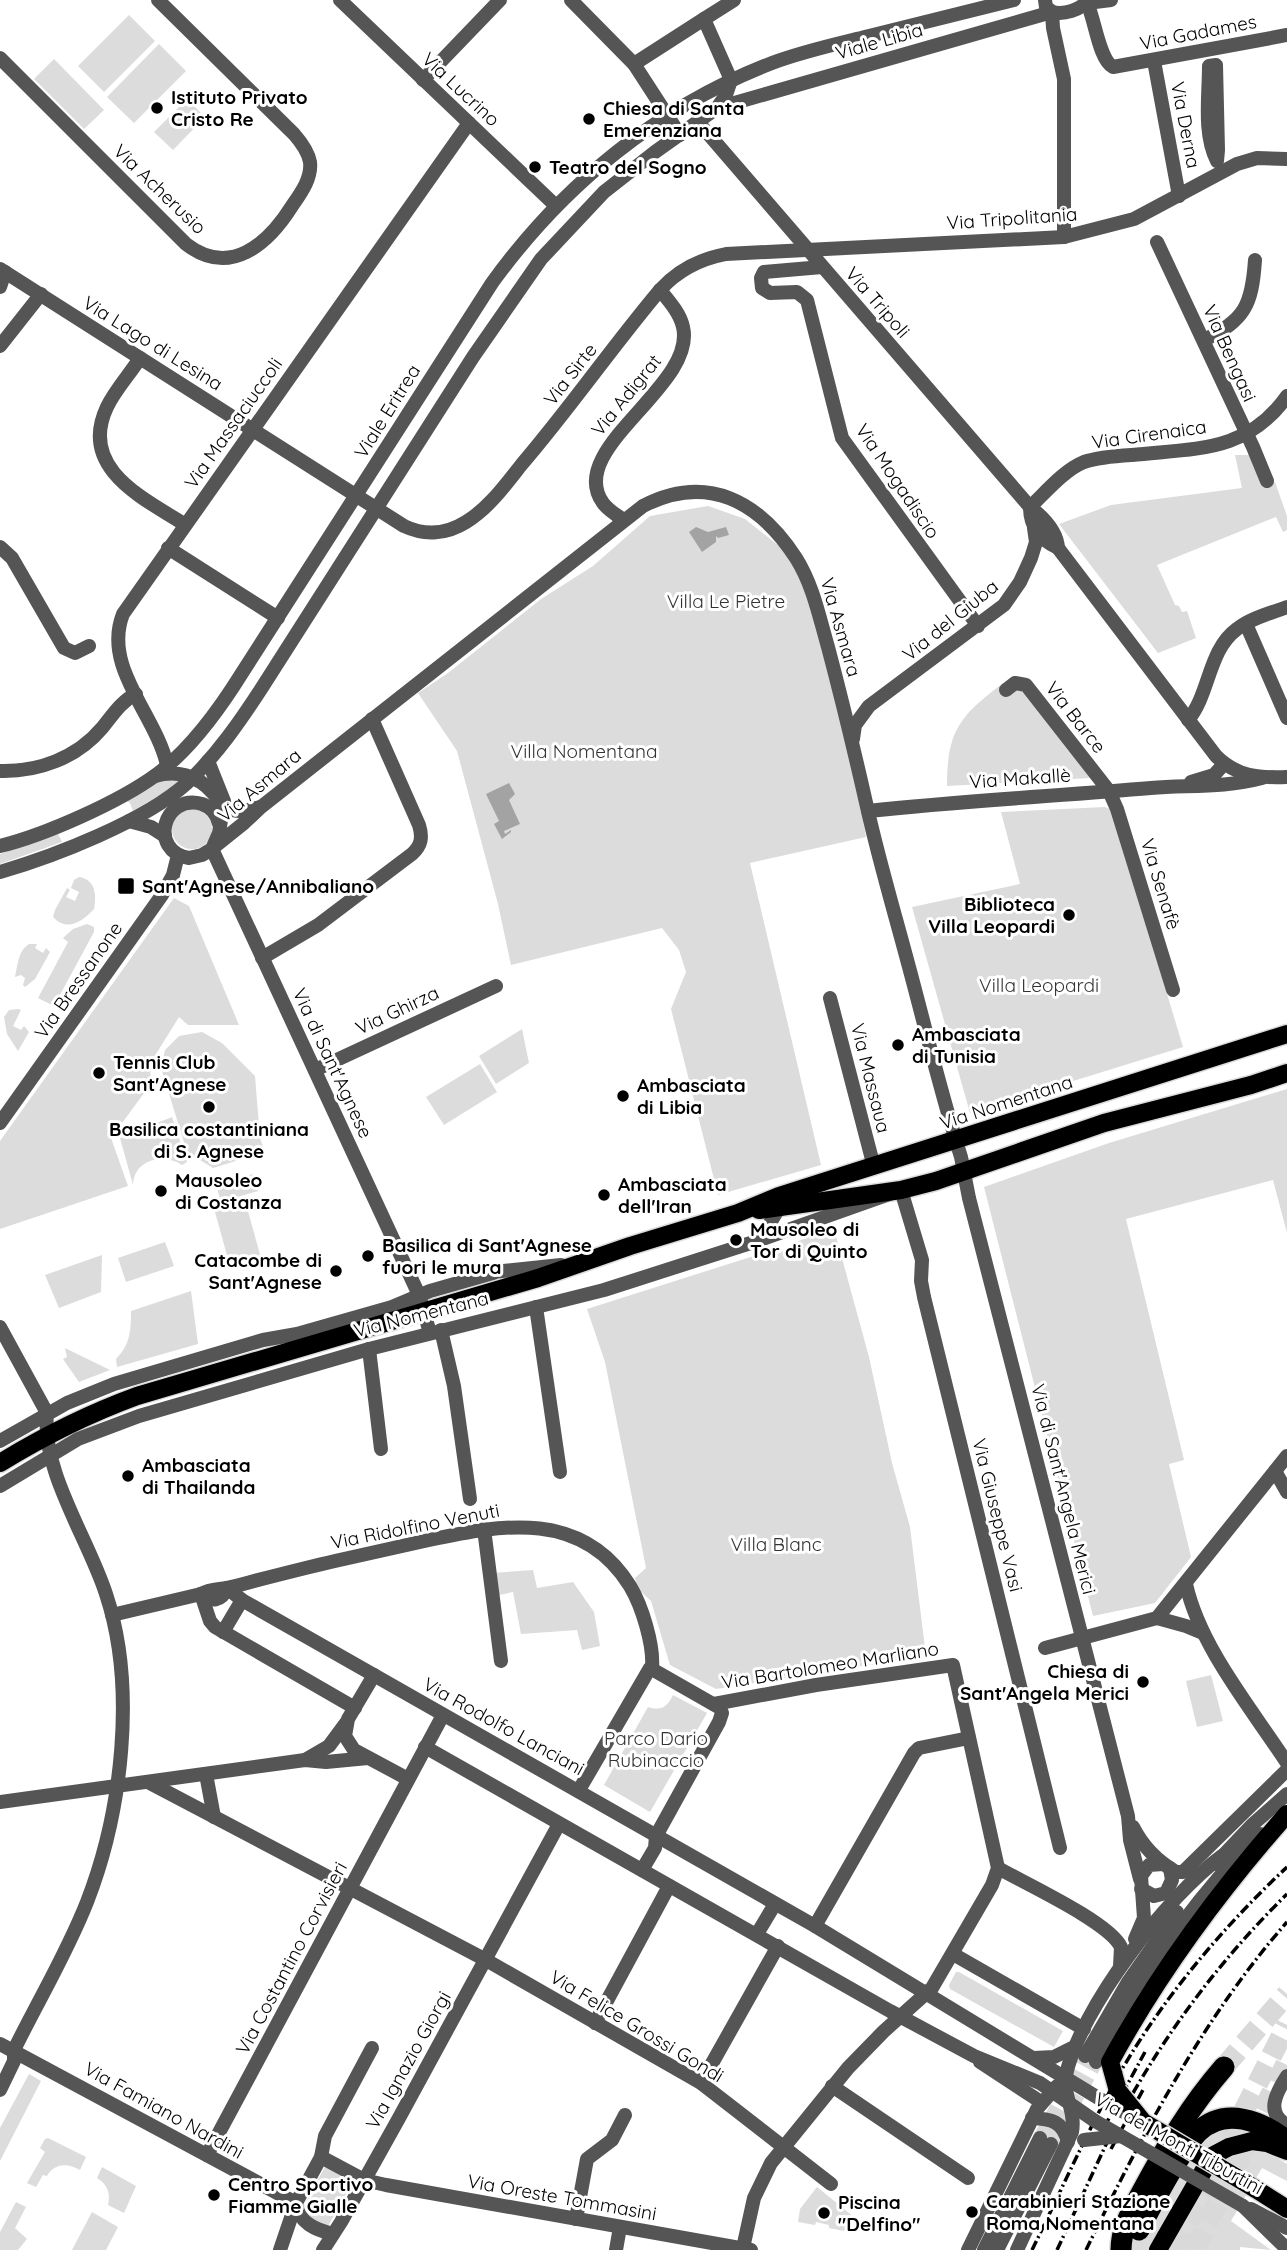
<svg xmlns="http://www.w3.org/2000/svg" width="1287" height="2250" font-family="Quicksand,sans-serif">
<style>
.green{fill:#dcdcdc}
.water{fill:#a3a3a3}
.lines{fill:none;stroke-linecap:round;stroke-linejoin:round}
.minor-tunnel{stroke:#d9d9d9;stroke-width:14;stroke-dasharray:14 7;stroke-linecap:butt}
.highway-tunnel{stroke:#d9d9d9;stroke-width:21;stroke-dasharray:21 10;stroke-linecap:butt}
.major-casing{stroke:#dbdbdb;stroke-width:21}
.highway-casing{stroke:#dbdbdb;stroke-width:24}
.minor{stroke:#555;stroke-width:14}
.major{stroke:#000;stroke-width:18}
.highway{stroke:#000;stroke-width:21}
.rail{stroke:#000;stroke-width:3.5;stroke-dasharray:10 3.5 2 3.5;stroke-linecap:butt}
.major-bridge-casing{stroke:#dbdbdb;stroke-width:21;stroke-linecap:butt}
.minor-bridge{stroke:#555;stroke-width:14}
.major-bridge{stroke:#000;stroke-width:18}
.poi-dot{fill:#000;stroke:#fff;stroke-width:2.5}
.labels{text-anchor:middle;stroke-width:6;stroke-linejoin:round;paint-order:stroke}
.street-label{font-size:19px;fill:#000;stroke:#fff}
.poi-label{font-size:19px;font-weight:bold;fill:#000;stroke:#fff;text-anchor:start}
.park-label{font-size:19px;fill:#333;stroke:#fff}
</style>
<rect width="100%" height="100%" fill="#fff"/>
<g class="green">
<polygon points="129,15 155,41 104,92 78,66"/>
<polygon points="159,44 186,71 134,123 107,97"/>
<polygon points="54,59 104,110 84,129 34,79"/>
<polygon points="187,99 205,117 173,150 154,132"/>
<polygon points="1235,455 1249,455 1263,487 1275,482 1287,516 1287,530 1283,532 1276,517 1157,565 1175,605 1179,606 1182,612 1187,611 1196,638 1158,653 1059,524 1111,505 1242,488"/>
<polygon points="708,506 745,519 778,545 805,579 852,758 866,837 750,863 821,1165 718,1195 671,1009 686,972 679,950 662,928 511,965 498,904 457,751 418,693 448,673 541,599 593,566 650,516"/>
<path d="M 1003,683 L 1010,692 L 1020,689 L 1090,778 L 947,786 C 947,730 960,716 1003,683 Z"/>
<polygon points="181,778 178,784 133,811 130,803 126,800 155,782"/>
<polygon points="1105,807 1112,810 1183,1047 970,1113 912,907 1020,884 1001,812"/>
<circle cx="192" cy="829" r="20"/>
<polygon points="57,832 62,842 0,864 0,854"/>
<path d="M 79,877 C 95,879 97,895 94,909 C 82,922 67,932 53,917 L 55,910 L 67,888 L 70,890 L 66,897 L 75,901 L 79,892 L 71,888 L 74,880 Z"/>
<polygon points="174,898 189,906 239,1025 188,1025 179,1017 151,1062 150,1085 111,1138 128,1186 0,1229 0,1141"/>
<polygon points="87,924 94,927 94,932 54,1006 38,998 68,942 63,938 73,929"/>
<path d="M 29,944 L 37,944 L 35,948 L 43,953 L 46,948 L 50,952 L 35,979 L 25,987 L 23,985 L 25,978 L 21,975 L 15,977 C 18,964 18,951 29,944 Z"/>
<polygon points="18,1009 21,1010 13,1026 21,1030 24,1026 29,1032 18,1051 7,1034 4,1017 9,1010"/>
<polygon points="522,1029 529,1063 496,1084 479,1056"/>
<polygon points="202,1032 222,1043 255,1076 260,1138 265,1152 213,1168 187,1152 161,1068 165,1050 179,1036"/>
<polygon points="480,1064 497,1092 444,1125 426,1097"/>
<polygon points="1287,1089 1287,1233 1273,1180 1126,1219 1184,1460 1169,1464 1191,1557 1155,1603 1093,1616 984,1187 1109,1143"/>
<path d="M 172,1117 L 187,1162 L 182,1165 C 164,1153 134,1159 133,1185 L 120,1138 Z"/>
<polygon points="253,1174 258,1191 221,1202 216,1185"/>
<polygon points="244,1197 261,1258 230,1266 213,1205"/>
<path d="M 834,1229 L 869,1357 L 892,1463 L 910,1527 L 926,1656 L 716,1689 L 670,1665 L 651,1601 L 638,1589 L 635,1578 L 646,1568 L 605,1362 L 587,1309 L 760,1254 C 773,1259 786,1250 796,1243 C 806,1236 823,1233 834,1229 Z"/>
<polygon points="165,1242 174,1266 126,1282 118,1258"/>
<polygon points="102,1255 101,1292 59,1308 45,1275"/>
<path d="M 191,1291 L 198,1344 L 117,1367 L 116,1359 C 130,1345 131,1331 131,1311 Z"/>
<polygon points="65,1348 110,1370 79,1382 63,1359 67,1357"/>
<polygon points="533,1570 537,1588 573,1582 594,1612 600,1646 582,1650 577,1630 521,1634 513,1592 495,1596 492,1573"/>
<polygon points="1211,1675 1223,1721 1197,1727 1186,1681"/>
<path d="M 673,1695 L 707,1713 L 650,1812 L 604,1785 L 648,1707 C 662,1711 667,1707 673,1695 Z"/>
<polygon points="956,1972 959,1972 1063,2031 1054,2047 950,1989 949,1985"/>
<polygon points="29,2074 41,2081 0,2161 0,2128"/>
<polygon points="1228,2125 1263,2135 1225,2141 1151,2250 1129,2250 1129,2239 1200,2139"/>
<path d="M 48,2138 L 86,2157 L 80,2170 C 67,2163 55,2163 47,2176 L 43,2175 L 36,2187 L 27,2183 L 45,2152 L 40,2148 L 45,2139 Z"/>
<path d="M 1264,2150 L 1287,2164 L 1287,2181 L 1262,2168 L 1231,2221 L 1271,2250 L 1240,2247 L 1240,2250 L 1164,2250 C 1180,2222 1197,2181 1221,2160 C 1233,2150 1249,2151 1264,2150 Z"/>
<polygon points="326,2165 354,2180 327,2228 307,2218 303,2207"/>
<path d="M 102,2167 L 136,2186 L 124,2213 L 108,2205 C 111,2193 107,2184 97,2178 Z"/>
<polygon points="817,2187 854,2217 844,2231 829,2228 829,2225 816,2222 815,2225 798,2222 800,2209"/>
<polygon points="16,2202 26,2207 15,2228 27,2239 18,2250 0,2250 0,2232"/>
<polygon points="92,2212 118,2227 106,2250 72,2250"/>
</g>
<g class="water">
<polygon points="696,527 708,532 726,527 729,535 718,538 716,536 716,542 702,552 689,532"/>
<polygon points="509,783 515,794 509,800 520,824 504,831 505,834 511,830 511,832 502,839 494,824 499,821 486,794"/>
</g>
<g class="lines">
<g class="minor-tunnel">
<polyline points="1040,2138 1085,2056"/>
<polyline points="1051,2144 1096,2062"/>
</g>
<g class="highway-tunnel">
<polyline points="1224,2067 1287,1994"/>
<polyline points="1174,2250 1287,2025"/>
<polyline points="1194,2250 1287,2062"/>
</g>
<defs>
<g id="major">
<polyline points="759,1210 901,1190 936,1181 1104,1123 1251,1085 1287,1073"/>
<path d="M 0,1463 C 44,1436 88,1414 137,1396 L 538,1278 L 630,1246 L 738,1213 L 779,1196 L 1287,1034"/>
<path d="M 1118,2091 L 1110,2062 C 1159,1972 1219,1891 1287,1814"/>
<polyline points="1254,2188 1287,2209"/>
<polyline points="1158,2250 1212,2156 1229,2147 1252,2141 1267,2143 1287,2151"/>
</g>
<g id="highway">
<path d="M 1139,2230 C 1151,2207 1162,2185 1176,2163 C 1183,2153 1189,2141 1198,2132 C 1225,2106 1262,2121 1287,2141"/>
<path d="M 1121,2250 C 1121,2227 1133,2209 1143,2190 C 1167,2145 1191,2105 1224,2067"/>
</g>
</defs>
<use href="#major" class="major-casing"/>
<use href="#highway" class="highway-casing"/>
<g class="minor">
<polyline points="340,0 556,206"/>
<polyline points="571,0 634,64 680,135"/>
<polyline points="1045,0 1046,7 1052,12 1053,28 1064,79 1064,237"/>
<path d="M 1087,3 C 1095,19 1099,60 1113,67 L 1287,35"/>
<polyline points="1087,3 1111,0"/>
<polyline points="704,19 734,0"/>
<path d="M 0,58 L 186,244 C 230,278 268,244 292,206 C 301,193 312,178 310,162 C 308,151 301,142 294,134 L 158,0"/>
<polyline points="1154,61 1179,196"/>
<path d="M 1216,65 L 1218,150 L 1217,161 C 1203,134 1209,96 1209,66 Z"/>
<polyline points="423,80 500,0"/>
<path d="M 717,108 L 1052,12 C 1064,15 1081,10 1088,0"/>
<path d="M 698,122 L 1030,507 C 1043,517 1057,531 1058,548"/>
<polyline points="1157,242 1253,447 1267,481"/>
<polyline points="822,267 764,272 761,278 762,288 770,293 797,292 807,300 842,438 978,626"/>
<path d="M 0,269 L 404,526 C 425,536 447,534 466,522 C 489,508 506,484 522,464 C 570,408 612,347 660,290 C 678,270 700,259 726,254 L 1064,237 L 1134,219 L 1237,164 L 1257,158 L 1287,159"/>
<polyline points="0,287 5,272"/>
<path d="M 1204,340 C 1245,320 1252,305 1255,260"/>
<polyline points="0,346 41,294"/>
<path d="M 140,358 C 130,374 115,390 107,407 C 78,468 143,498 184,524"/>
<path d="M 1030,507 C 1030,527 1041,540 1058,548 L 1216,756 C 1237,777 1259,778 1287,777"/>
<path d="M 1030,507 C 1045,493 1064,470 1084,462 C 1099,457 1116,456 1132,455 C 1195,448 1247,453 1287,396"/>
<path d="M 624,520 C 616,515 608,510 603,503 C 564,449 697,386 683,327 C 680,313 669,301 660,290"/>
<polyline points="0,547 12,558 64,648 75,653 89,646"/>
<polyline points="168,548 278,618"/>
<polyline points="1246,624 1287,718"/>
<polyline points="1006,690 1015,683 1026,685 1109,791 1117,809 1173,990"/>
<path d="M 1188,720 C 1210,694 1208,650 1237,629 C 1251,618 1271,613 1287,607"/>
<polyline points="853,739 855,725 869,706 1004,605 1020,582 1031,558 1036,542 1034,528"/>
<path d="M 208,761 L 224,801 L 219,833 L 212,849 L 202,855 L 189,858 C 148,851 163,793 202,804 C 211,807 217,814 219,824"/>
<path d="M 167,765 C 156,715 102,667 123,614 L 469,123"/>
<path d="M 0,771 C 38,772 77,758 102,728 C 112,716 121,701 136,694"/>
<path d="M 155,776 C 176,770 197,775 212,792 C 219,799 223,807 233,810 C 242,813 251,809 260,807"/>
<polyline points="1191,782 1214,775 1224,764"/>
<path d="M 868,811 C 962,801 1056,796 1151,788 C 1190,785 1224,788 1262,778"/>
<polyline points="129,821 151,827 165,836"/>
<path d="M 0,846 C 45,835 119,802 156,775 C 191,749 219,710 242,673 L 492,283 C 563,185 658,107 772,63 C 804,51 837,44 869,36 C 918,24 966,12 1014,0"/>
<path d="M 214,847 L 244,823 L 261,807 L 643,506 C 707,473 759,501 796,558 C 813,585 819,616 828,647 C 842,700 855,754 867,807 C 879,861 895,914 909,967 C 926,1030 941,1094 961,1157 L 969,1198 L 1128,1816 L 1130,1840 L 1140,1879"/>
<polyline points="212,849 419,1295 430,1333"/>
<path d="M 0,872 C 55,856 145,821 187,783 C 217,755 241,720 263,686 L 473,357 L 541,259 L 604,192 L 655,152 L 717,108 L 726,95 L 731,80 L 704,19 L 634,64"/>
<path d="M 262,958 L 318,925 L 412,854 C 421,846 423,838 419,825 L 372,719"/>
<polyline points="830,998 874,1167"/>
<polyline points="315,1070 496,986"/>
<polyline points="0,1123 162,895 173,875 178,855"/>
<polyline points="760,1240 779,1208"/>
<polyline points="484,1273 561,1265"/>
<polyline points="536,1307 560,1472"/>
<polyline points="0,1327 47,1413"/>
<polyline points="441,1330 454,1386 470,1499"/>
<polyline points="369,1349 381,1449"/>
<polyline points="0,1441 67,1403 114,1384 263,1340 297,1334 392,1307 430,1291 493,1273"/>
<polyline points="1275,1471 1287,1492"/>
<polyline points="0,1486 78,1439 139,1416 369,1349 604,1290 760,1240 901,1190 922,1260 921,1281 924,1297 1060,1848"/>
<polyline points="484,1529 501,1661"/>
<path d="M 1186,1584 C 1200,1647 1251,1708 1287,1763"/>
<polyline points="227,1588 242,1600 815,1926 1105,2102"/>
<polyline points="201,1594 210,1621 215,1627 355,1708"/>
<path d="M 201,1594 C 211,1602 222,1602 227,1588"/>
<path d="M 112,1615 L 201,1594 C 211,1588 220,1590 231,1587 C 266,1578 300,1569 335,1561 C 366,1554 397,1547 429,1540 C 503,1524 583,1510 630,1586 C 642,1606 654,1645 652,1668"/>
<polyline points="1157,1618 1186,1626 1203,1633"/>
<polyline points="223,1632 242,1600"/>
<polyline points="1045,1648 1157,1618 1287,1456"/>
<polyline points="374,1675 348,1719 345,1736 354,1750 408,1779"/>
<polyline points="714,1704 816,1685 953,1665 998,1868 992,1885 932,1988 883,2032 848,2068 771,2163 754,2198 743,2248"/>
<polyline points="425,1747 890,2011 974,2056 1040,2083 1095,2121"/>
<polyline points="305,1760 329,1746 346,1723"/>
<polyline points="206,1774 214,1817"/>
<polyline points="148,1782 486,1960 701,2083 831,2184"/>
<polyline points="579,1790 650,1668 720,1708 722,1713 719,1722 656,1836 655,1848 642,1870"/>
<polyline points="0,1802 305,1760 326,1762 368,1758"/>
<path d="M 1133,1827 C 1143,1847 1157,1861 1176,1872 L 1183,1872 L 1287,1770"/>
<polyline points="1215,1864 1252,1825 1287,1794"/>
<path d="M 998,1868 C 1026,1884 1109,1922 1121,1947 L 1120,1966"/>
<polyline points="1141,1889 1154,1896 1166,1893 1172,1880 1170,1868"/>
<polyline points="815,1926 914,1753 919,1748 969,1738"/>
<polyline points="757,1934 775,1904"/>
<polyline points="1135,1939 1144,1918 1141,1876 1149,1865 1163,1864"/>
<polyline points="953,1954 1084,2029"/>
<polyline points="595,2023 669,1886"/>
<polyline points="0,2044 296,2203"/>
<polyline points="1085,2056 1128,1982 1177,1912"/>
<polyline points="1034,2058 1054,2057 1072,2048"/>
<polyline points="980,2062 1041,2102"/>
<path d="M 1096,2062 C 1139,1979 1192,1900 1260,1834"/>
<path d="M 1287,2076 C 1276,2093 1265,2113 1287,2125"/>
<polyline points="701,2083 778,1946"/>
<polyline points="832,2086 968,2178"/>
<path d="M 0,2090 L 14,2061 L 14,2050 C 38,2001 67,1953 87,1902 C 122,1812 137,1687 106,1594 C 88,1538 41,1471 47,1413"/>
<path d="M 1032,2118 C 1051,2119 1063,2121 1068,2142"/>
<polyline points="207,2155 443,1715"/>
<polyline points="321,2157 325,2136 372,2048"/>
<path d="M 296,2204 C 299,2223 316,2230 333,2234"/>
<polyline points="1243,2206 1287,2249"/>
<polyline points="1251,2209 1287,2228"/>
<polyline points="576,2219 587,2159 612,2140 625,2115"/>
<polyline points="280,2250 296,2203 321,2157 364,2180 386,2185 751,2250"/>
<polyline points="323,2250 341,2222 399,2118 559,1824"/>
<polyline points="616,2250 620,2227"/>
<polyline points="968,2250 1037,2109 1057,2086"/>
<polyline points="984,2250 1040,2138"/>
<polyline points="997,2250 1051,2144"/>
<path d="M 1017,2250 L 1072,2132 C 1076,2110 1062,2094 1066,2075 C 1080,2009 1167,1896 1222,1856"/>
</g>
<use href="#major" class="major"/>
<use href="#highway" class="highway"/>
<g class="rail">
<path d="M 1133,2093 C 1175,2020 1227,1953 1287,1894"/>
<polyline points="1095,2144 1145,2052"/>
<polyline points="1111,2149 1144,2088"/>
<path d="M 1032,2250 C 1060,2193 1086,2134 1117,2078 C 1161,2000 1222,1928 1287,1867"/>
<polyline points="1057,2250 1110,2136"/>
<path d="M 1086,2250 C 1142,2135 1202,2019 1287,1922"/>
</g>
<defs>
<polyline id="major-bridge" points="1118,2091 1143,2122 1254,2188"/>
</defs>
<use href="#major-bridge" class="major-bridge-casing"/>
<g class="minor-bridge">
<polyline points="1105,2102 1139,2120"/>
<polyline points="1095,2121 1243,2206"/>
<polyline points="1084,2140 1121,2136"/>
</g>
<use href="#major-bridge" class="major-bridge"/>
</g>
<g class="poi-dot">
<circle cx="157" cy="108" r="7"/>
<circle cx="589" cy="119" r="7"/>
<circle cx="535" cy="167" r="7"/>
<rect x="117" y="877" width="18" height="18" rx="3.5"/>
<circle cx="1069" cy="915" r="7"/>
<circle cx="898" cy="1045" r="7"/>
<circle cx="99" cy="1073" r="7"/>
<circle cx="623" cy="1096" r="7"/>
<circle cx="209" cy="1107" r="7"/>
<circle cx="161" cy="1191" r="7"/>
<circle cx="604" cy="1195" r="7"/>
<circle cx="736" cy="1240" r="7"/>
<circle cx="368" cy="1256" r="7"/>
<circle cx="336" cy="1271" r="7"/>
<circle cx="128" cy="1476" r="7"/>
<circle cx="1143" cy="1682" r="7"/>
<circle cx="214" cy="2195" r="7"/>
<circle cx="972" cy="2212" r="7"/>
<circle cx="824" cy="2213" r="7"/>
</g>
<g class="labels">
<g class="street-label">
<text transform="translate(1198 32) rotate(-11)" y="7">Via Gadames</text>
<text transform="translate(879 41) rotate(-16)" y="7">Viale Libia</text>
<text transform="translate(461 89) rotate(43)" y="7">Via Lucrino</text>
<text transform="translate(1186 125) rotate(79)" y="7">Via Derna</text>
<text transform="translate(160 189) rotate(44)" y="7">Via Acherusio</text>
<text transform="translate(1012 218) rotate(-4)" y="7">Via Tripolitania</text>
<text transform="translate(878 302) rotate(49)" y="7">Via Tripoli</text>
<text transform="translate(153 343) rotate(32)" y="7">Via Lago di Lesina</text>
<text transform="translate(1230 353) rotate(66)" y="7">Via Bengasi</text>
<text transform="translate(570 374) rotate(-52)" y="7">Via Sirte</text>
<text transform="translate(626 395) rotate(-51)" y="7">Via Adigrat</text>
<text transform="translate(387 411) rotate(-58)" y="7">Viale Eritrea</text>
<text transform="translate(233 423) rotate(-55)" y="7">Via Massaciuccoli</text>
<text transform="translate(1149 434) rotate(-8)" y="7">Via Cirenaica</text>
<text transform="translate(898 481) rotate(56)" y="7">Via Mogadiscio</text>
<text transform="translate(950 620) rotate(-39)" y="7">Via del Giuba</text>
<text transform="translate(841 627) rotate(74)" y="7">Via Asmara</text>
<text transform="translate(1076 717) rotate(52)" y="7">Via Barce</text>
<text transform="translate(1020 778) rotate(-4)" y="7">Via Makallè</text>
<text transform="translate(259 785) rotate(-40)" y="7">Via Asmara</text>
<text transform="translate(1161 884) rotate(73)" y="7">Via Senafè</text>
<text transform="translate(78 980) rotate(-55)" y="7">Via Bressanone</text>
<text transform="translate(397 1010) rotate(-25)" y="7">Via Ghirza</text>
<text transform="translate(333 1063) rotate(65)" y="7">Via di Sant'Agnese</text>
<text transform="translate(871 1078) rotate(76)" y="7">Via Massaua</text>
<text transform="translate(1006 1102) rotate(-18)" y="7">Via Nomentana</text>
<text transform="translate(421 1314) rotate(-14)" y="7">Via Nomentana</text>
<text transform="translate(1064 1489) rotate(76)" y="7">Via di Sant'Angela Merici</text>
<text transform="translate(998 1515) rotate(76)" y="7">Via Giuseppe Vasi</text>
<text transform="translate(415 1526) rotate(-11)" y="7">Via Ridolfino Venuti</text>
<text transform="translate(830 1665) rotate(-9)" y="7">Via Bartolomeo Marliano</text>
<text transform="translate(504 1726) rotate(29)" y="7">Via Rodolfo Lanciani</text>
<text transform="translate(291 1958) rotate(-62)" y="7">Via Costantino Corvisieri</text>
<text transform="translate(637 2026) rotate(31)" y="7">Via Felice Grossi Gondi</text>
<text transform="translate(408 2060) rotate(-61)" y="7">Via Ignazio Giorgi</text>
<text transform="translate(164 2110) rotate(29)" y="7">Via Famiano Nardini</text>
<text transform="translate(1179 2143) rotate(29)" y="7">Via dei Monti Tiburtini</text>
<text transform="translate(562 2197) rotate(10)" y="7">Via Oreste Tommasini</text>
</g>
<g class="poi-label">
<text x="171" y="104">Istituto Privato<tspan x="171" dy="22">Cristo Re</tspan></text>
<text x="603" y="115">Chiesa di Santa<tspan x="603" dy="22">Emerenziana</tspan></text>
<text x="549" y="174">Teatro del Sogno</text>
<text x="142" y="893">Sant'Agnese/Annibaliano</text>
<text x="1055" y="911" text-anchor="end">Biblioteca<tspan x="1055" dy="22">Villa Leopardi</tspan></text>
<text x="912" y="1041">Ambasciata<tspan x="912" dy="22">di Tunisia</tspan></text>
<text x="113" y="1069">Tennis Club<tspan x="113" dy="22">Sant'Agnese</tspan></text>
<text x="637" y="1092">Ambasciata<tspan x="637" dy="22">di Libia</tspan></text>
<text x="209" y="1136" text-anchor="middle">Basilica costantiniana<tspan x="209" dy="22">di S. Agnese</tspan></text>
<text x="175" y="1187">Mausoleo<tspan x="175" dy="22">di Costanza</tspan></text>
<text x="618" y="1191">Ambasciata<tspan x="618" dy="22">dell'Iran</tspan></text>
<text x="750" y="1236">Mausoleo di<tspan x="750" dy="22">Tor di Quinto</tspan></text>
<text x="382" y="1252">Basilica di Sant'Agnese<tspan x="382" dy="22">fuori le mura</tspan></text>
<text x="322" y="1267" text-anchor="end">Catacombe di<tspan x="322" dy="22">Sant'Agnese</tspan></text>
<text x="142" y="1472">Ambasciata<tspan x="142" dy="22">di Thailanda</tspan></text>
<text x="1129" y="1678" text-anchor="end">Chiesa di<tspan x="1129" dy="22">Sant'Angela Merici</tspan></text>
<text x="228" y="2191">Centro Sportivo<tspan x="228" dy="22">Fiamme Gialle</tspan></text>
<text x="986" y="2208">Carabinieri Stazione<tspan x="986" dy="22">Roma Nomentana</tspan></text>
<text x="838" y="2209">Piscina<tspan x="838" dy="22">"Delfino"</tspan></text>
</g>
<g class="park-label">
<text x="726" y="608">Villa Le Pietre</text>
<text x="584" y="758">Villa Nomentana</text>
<text x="1039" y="992">Villa Leopardi</text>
<text x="776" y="1551">Villa Blanc</text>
<text x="656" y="1745">Parco Dario<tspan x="656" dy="22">Rubinaccio</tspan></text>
</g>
</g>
</svg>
